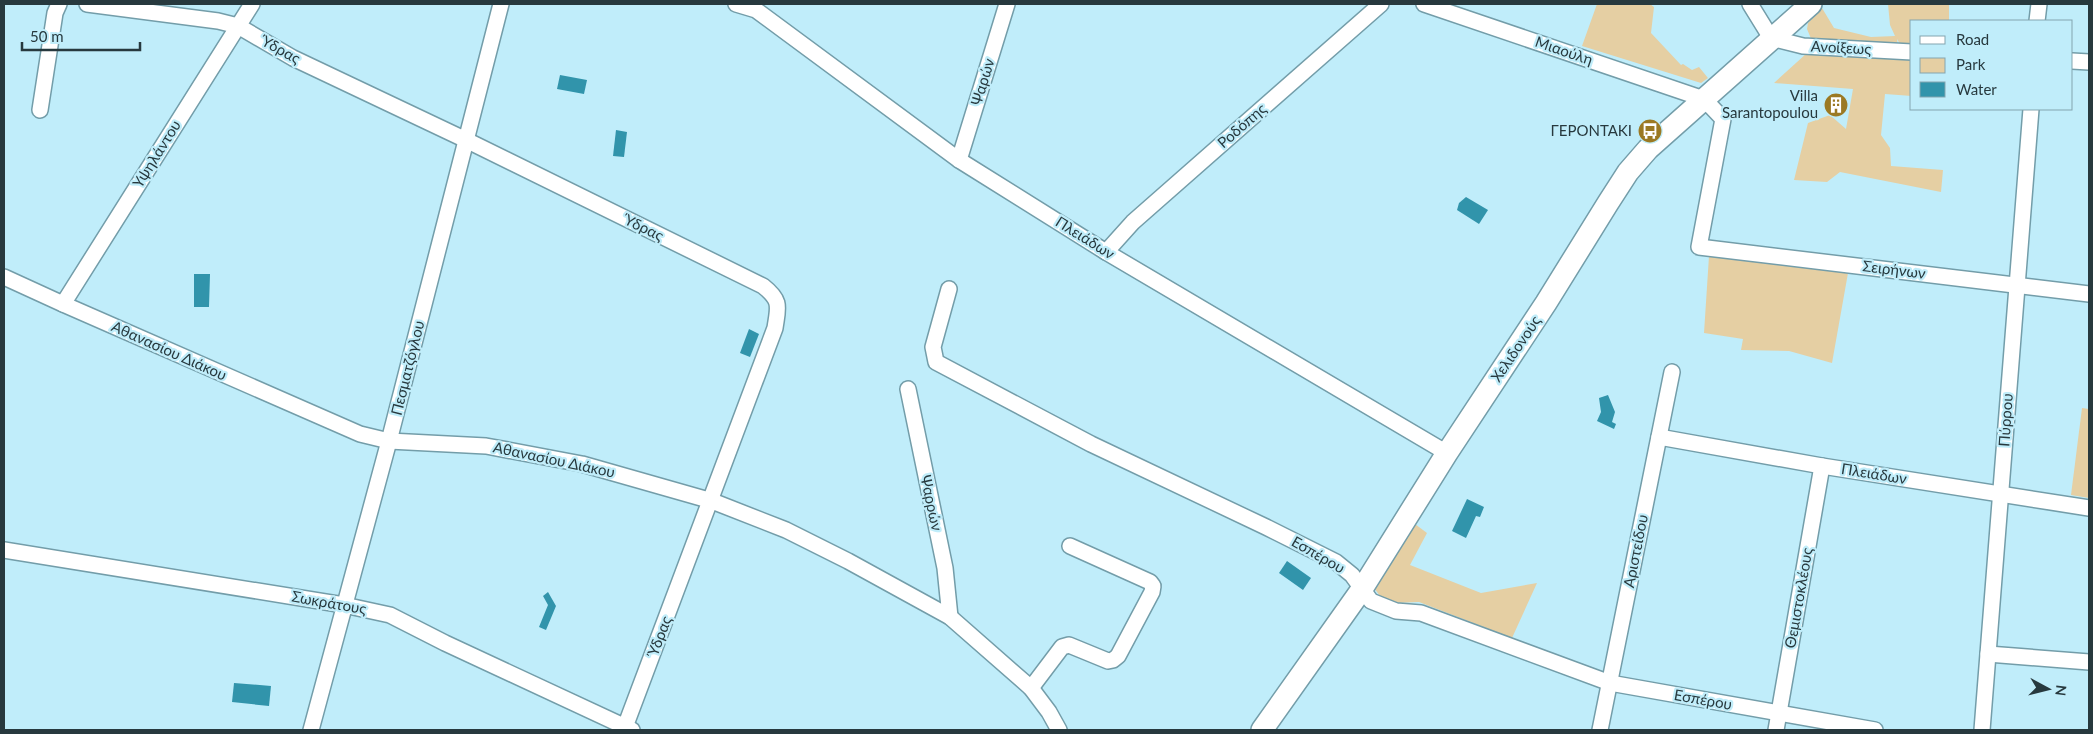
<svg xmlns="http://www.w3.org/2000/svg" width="2093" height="734" font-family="Lato,sans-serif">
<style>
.green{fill:#e5cfa3}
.water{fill:#3194ab}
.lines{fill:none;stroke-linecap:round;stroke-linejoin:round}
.street-casing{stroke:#739da9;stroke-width:18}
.secondary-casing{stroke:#739da9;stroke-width:24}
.street{stroke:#fff;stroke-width:15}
.secondary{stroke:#fff;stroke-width:21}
.labels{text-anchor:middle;stroke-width:4.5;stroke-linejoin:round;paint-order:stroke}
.street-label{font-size:15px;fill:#27393e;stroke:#c0edfa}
.poi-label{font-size:15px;fill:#27393e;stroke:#c0edfa;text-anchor:end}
</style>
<rect width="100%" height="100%" fill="#c0edfa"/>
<g class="green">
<polygon points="1597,4 1650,4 1654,7 1651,33 1681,65 1683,64 1692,70 1699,67 1708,78 1701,83 1582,46"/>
<polygon points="1888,4 1949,4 1949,21 1912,21 1912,45 1900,44 1897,39 1898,47 1812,41 1807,29 1808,23 1822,8 1834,28 1871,37 1895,36 1890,25"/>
<polygon points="1807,53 1912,58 1912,96 1885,94 1881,135 1890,148 1891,166 1943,170 1941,192 1840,172 1827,182 1794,180 1808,123 1830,115 1846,129 1853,89 1774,83"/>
<polygon points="1709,256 1848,273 1832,363 1789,351 1741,350 1743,339 1704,333"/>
<polygon points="2082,408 2089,409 2089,498 2071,495"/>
<polygon points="1415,524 1427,533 1410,565 1481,593 1537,583 1512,638 1419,602 1394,603 1380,596 1374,588"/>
</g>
<g class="water">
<polygon points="560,75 587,80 584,94 557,89"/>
<polygon points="616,130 627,132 624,157 613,156"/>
<polygon points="1466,197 1488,210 1479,224 1457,210 1459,203"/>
<polygon points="194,274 210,274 209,307 194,307"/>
<polygon points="749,329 759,334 750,357 740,353"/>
<polygon points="1608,395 1615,412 1612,422 1616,424 1614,429 1597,421 1601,412 1599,398"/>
<polygon points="1467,499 1484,507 1480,517 1476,516 1466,538 1452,531"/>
<polygon points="1287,561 1311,578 1303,590 1279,573"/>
<polygon points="548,592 556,606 546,630 539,627 548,605 543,596"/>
<polygon points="234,683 271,686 269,706 232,702"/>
</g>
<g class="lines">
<defs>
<g id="street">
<path d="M 87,4 L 218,21 L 238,26 L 293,58 L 466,140 L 763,286 C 782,301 778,307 775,328 L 625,727"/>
<polyline points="736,4 756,10 959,160 1106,252 1447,453"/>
<polyline points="1424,4 1704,99 1723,119 1699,247 2089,294"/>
<polyline points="1750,4 1771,38 1803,46 1912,52"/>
<polyline points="2037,21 2039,4"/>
<polyline points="2072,61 2089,62"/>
<polyline points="40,110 55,13 59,4"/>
<polyline points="959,160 1007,4"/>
<polyline points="1106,252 1133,222 1381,4"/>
<polyline points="4,277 63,304 360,434 389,441 486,446 582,464 712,501 786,530 848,561 950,617 1031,688 1049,712 1059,730"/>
<polyline points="949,289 933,347 936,362 1091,444 1266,527 1336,562 1352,575 1371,601 1396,611 1421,613 1610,683 1875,730"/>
<polyline points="63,304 252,4"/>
<polyline points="908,389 945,568 950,617"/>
<polyline points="1659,437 1822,466 2089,508"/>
<polyline points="4,550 344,605 390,615 445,643 632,730"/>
<polyline points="1988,654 2089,662"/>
<polyline points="1031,688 1062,647 1069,645 1108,661 1113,660 1118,656 1152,592 1153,586 1150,582 1070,546"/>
<polyline points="311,730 389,441 501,4"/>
<polyline points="1600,730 1672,372"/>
<polyline points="1776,730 1822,466"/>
<polyline points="1982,730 2031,109"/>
</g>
<polyline id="secondary" points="1262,730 1362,589 1447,453 1546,303 1608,203 1628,172 1648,149 1811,4"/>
</defs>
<use href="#street" class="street-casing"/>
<use href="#secondary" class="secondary-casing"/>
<use href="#street" class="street"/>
<use href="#secondary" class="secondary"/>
</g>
<defs>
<symbol id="building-disc" viewBox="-11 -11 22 22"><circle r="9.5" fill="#9b7923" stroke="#c0edfa"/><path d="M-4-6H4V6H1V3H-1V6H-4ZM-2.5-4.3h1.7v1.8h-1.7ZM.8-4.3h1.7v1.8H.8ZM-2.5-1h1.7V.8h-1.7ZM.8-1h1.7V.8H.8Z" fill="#fff"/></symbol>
<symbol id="bus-disc" viewBox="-11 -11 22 22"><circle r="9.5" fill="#9b7923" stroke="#c0edfa"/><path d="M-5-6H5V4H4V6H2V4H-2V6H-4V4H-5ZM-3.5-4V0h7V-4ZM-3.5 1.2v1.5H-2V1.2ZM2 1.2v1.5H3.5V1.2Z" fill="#fff"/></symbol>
</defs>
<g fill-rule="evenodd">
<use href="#building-disc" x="1822" y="91" width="28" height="28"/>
<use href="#bus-disc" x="1636" y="117" width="28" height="28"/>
</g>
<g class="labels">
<g class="street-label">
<text transform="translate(1841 48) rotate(3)" y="5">Ανοίξεως</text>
<text transform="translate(281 50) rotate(29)" y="5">Ύδρας</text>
<text transform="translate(1564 51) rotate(19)" y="5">Μιαούλη</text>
<text transform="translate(983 82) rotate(-73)" y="5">Ψαρών</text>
<text transform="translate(1242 126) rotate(-41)" y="5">Ροδόπης</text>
<text transform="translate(157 154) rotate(-58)" y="5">Υψηλάντου</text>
<text transform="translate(644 228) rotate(26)" y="5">Ύδρας</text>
<text transform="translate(1085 238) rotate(32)" y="5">Πλειάδων</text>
<text transform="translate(1894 270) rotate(7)" y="5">Σειρήνων</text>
<text transform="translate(1516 349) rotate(-56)" y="5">Χελιδονούς</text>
<text transform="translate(169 351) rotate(24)" y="5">Αθανασίου Διάκου</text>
<text transform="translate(408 368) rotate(-76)" y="5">Πεσματζόγλου</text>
<text transform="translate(2006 420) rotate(-86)" y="5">Πύρρου</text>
<text transform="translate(554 460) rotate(12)" y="5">Αθανασίου Διάκου</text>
<text transform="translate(1874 474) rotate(9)" y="5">Πλειάδων</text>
<text transform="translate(931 503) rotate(78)" y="5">Ψαρρών</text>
<text transform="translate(1636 551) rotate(-79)" y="5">Αριστείδου</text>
<text transform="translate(1318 555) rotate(30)" y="5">Εσπέρου</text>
<text transform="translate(1799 598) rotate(-80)" y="5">Θεμιστοκλέους</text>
<text transform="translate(329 603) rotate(10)" y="5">Σωκράτους</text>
<text transform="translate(660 636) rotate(-69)" y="5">Ύδρας</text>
<text transform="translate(1703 700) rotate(10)" y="5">Εσπέρου</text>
</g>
<g class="poi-label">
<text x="1818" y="101">Villa<tspan x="1818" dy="17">Sarantopoulou</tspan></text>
<text x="1632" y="136">ΓΕΡΟΝΤΑΚΙ</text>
</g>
</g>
<rect width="2093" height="734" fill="none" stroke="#27393e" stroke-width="10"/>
<rect x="1910" y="20" width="162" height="90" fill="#c0edfa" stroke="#83a5af"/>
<rect x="1920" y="36" width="25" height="8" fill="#ffffff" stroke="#83a5af"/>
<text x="1956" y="45" font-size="15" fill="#27393e">Road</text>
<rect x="1920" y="58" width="25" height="15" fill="#e5cfa3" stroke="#83a5af"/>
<text x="1956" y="70" font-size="15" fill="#27393e">Park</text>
<rect x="1920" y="82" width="25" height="15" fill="#3194ab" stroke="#83a5af"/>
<text x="1956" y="95" font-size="15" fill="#27393e">Water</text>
<g transform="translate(2048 689) rotate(97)" stroke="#c0edfa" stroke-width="4" paint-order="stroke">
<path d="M0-4L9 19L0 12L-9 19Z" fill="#27393e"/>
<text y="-8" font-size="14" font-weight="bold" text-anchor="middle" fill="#27393e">N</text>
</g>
<path d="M22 42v8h118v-8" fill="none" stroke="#27393e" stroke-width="2.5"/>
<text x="30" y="42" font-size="15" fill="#27393e" stroke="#c0edfa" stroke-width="4" paint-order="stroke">50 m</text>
</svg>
